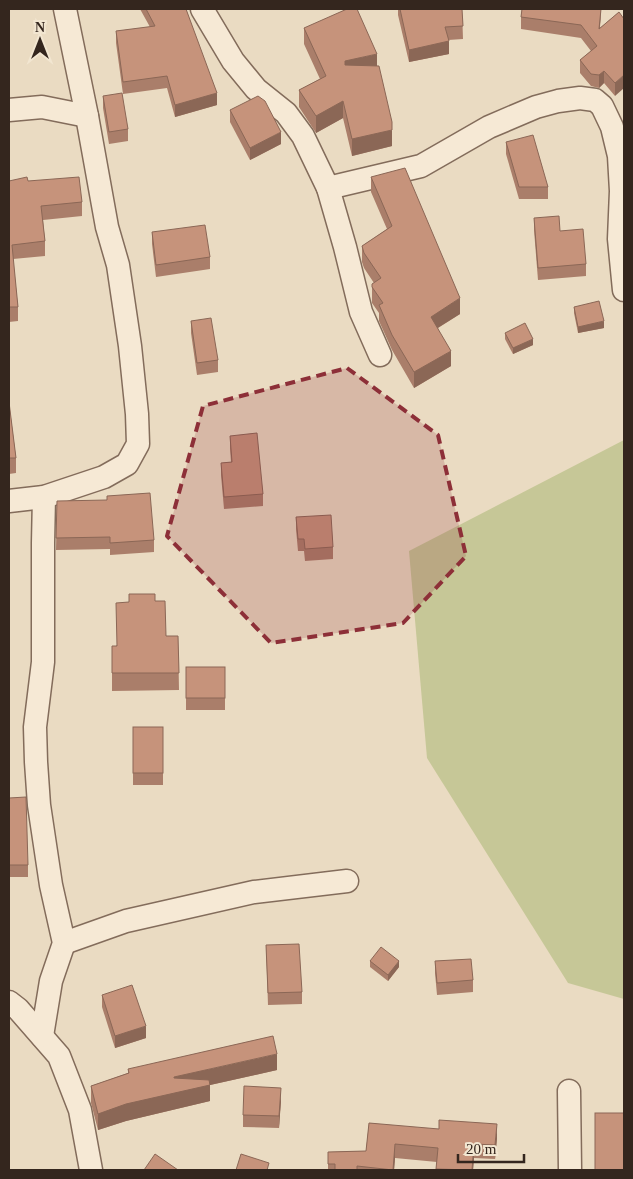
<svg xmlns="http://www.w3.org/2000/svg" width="633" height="1179" font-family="'Times New Roman',serif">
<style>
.green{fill:#c6c797}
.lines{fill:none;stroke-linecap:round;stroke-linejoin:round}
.minor-casing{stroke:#836c5b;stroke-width:25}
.minor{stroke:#f6e9d5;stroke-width:22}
.wall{fill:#aa7e6a}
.shaded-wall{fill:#8b6756}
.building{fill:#c6937b;stroke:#8b6756}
.marked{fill:#8d2f38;fill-opacity:0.2;stroke:#8d2f38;stroke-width:4;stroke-dasharray:10 6;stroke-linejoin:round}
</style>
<rect width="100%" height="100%" fill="#eadbc2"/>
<polygon class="green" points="624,440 624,999 568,983 427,758 409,551"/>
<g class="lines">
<defs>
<g id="minor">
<polyline points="202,9 233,61 256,89 286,113 303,136 328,188 345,247 361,312 380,355"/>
<polyline points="9,110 42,107 87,116"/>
<polyline points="328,188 421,166 489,127 536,107 558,101 580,98 595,100 602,106 612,127 619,156 621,191 619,239 624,290"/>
<polyline points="9,501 44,497 104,477 127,464 138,444 137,414 130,346 118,265 107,227 87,116 65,9"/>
<polyline points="64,943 126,921 254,892 347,881"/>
<polyline points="9,1002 18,1009 59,1056 80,1110 91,1170"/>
<polyline points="42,1036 51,981 64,943 51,885 39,805 36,762 35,727 43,662 43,543 44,497"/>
<polyline points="569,1091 570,1170"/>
</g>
</defs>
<use href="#minor" class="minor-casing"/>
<use href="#minor" class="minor"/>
</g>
<g class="wall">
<polygon points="140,9 186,9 217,105 175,117 167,88 123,94 116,43 116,31 150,27"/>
<polygon points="398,9 462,9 463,39 448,40 449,54 409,62 398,15"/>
<polygon points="522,9 601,9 600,28 619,12 615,96 604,83 599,88 591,86 580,73 580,60 591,51 581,38 521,29 521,17"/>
<polygon points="304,28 377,66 392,146 352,156 343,118 316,133 299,107 299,90 320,79 304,44"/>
<polygon points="103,96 128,129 128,141 109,144 103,108"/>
<polygon points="230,110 281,144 250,160 230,122"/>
<polygon points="506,142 548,187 548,199 519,199 506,154"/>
<polygon points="371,177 460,314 438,328 451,366 414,388 392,350 379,321 379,313 372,303 372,284 374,283 364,268 362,262 362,246 387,229 371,192"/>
<polygon points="9,181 28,181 82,202 82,216 43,220 45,241 45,256 13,259 18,307 18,321 9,322"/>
<polygon points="534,218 560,231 586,264 586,276 538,280 534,230"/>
<polygon points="152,232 210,257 210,269 156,277 152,244"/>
<polygon points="574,307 604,328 578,333 574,313"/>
<polygon points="191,321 218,360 218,372 197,375 191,333"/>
<polygon points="505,333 533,345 513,354 505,339"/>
<polygon points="9,402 16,458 16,473 9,474"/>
<polygon points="230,436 263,494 263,506 224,509 221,475 221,463 231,462 230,448"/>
<polygon points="57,501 154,540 154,552 110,555 110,549 56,550"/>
<polygon points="296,517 333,547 333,559 305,561 304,551 298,551 296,529"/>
<polygon points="155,601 166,636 178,636 179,690 112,691 112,646 116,646"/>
<rect x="186" y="667" width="39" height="43"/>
<rect x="133" y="727" width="30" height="58"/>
<polygon points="9,798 28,865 28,877 9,877"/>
<polygon points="266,945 302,992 302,1004 268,1005"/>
<polygon points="370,961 399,967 388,981 370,967"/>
<polygon points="435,961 473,980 473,992 437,995 435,973"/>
<polygon points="102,995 146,1038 115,1048 102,1007"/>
<polygon points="128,1069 277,1070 210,1085 210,1101 126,1121 98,1130 91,1103 91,1086 128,1073"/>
<polygon points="281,1100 279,1128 243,1127 243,1115"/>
<polygon points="369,1123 497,1138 495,1159 474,1158 473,1170 436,1170 437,1162 395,1158 394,1170 328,1170 328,1152 366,1151"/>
</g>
<g class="shaded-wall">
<polygon points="601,9 599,42 599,29"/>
<polygon points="449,41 449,54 409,62 409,50"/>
<polygon points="377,54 377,70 345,78 345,61"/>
<polygon points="604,71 604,83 599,88 599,75"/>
<polygon points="624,75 624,88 615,96 615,83"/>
<polygon points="217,93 217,105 175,117 175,105"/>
<polygon points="343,101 343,118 316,133 316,116"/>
<polygon points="392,130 392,146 352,156 352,139"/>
<polygon points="281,132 281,144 250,160 250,148"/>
<polygon points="460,298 460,314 431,332 431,317"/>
<polygon points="604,321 604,328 578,333 578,327"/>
<polygon points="533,339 533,345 513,354 513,348"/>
<polygon points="451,351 451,366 414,388 414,372"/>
<polygon points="399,961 399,967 388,981 388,975"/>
<polygon points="146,1026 146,1038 115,1048 115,1036"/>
<polygon points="277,1054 277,1070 210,1085 210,1101 126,1121 98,1130 98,1114 174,1077"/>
<polygon points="281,1088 281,1100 279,1128 279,1116"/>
<polygon points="497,1124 497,1138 495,1159 495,1145"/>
<polygon points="395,1144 395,1158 394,1170 393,1170"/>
<polygon points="474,1144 474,1158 473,1170 472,1170"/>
</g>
<g class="building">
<polygon points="146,9 186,9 217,93 175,105 167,76 123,82 116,31 155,26"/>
<polygon points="347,9 357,9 377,54 345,61 345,65 379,66 392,122 392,130 352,139 343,101 316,116 299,90 326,76 304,28"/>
<polygon points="400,9 462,9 463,26 445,27 449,41 409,50"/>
<polygon points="522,9 601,9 599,29 619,12 624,19 624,75 615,83 604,71 599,75 591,74 580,60 597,46 581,25 521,17"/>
<polygon points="122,93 128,129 109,132 103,96"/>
<polygon points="258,96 265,101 281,132 250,148 230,110"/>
<polygon points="533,135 548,187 519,187 506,142"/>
<polygon points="405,168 460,298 431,317 451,351 414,372 392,335 379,305 383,303 372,287 372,284 381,278 364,253 362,246 392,226 371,177"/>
<polygon points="27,177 28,181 79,177 82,202 41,206 45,241 12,245 18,307 9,307 9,181"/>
<polygon points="559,216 560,231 583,229 586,264 538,268 534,218"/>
<polygon points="205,225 210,257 156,265 152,232"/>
<polygon points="599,301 604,321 578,327 574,307"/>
<polygon points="211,318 218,360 197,363 191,321"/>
<polygon points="525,323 533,339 513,348 505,333"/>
<polygon points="9,402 16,458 9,458"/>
<polygon points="257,433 263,494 224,497 221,463 232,462 230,436"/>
<polygon points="150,493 154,540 110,543 110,537 56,538 57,501 107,500 107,496"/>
<polygon points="331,515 333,547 305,549 304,539 298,539 296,517"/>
<polygon points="129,594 155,594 155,601 165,601 166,636 178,636 179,673 112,673 112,646 117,646 116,603 129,602"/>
<rect x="186" y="667" width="39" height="31"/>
<rect x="133" y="727" width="30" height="46"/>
<polygon points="26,797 28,865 9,865 9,798"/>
<polygon points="299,944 302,992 268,993 266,945"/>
<polygon points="381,947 399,961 388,975 370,961"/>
<polygon points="471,959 473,980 437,983 435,961"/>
<polygon points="132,985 146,1026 115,1036 102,995"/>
<polygon points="273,1036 277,1054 174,1077 174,1078 209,1080 210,1085 126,1104 98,1114 91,1086 129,1073 128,1069"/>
<polygon points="244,1086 281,1088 279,1116 243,1115"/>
<rect x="595" y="1113" width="29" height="57"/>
<polygon points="439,1120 497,1124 495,1145 474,1144 472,1170 436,1169 438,1148 395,1144 393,1170 357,1166 357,1170 335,1170 335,1164 328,1164 328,1152 366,1151 369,1123 439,1129"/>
<polygon points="155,1154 178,1170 144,1170"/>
<polygon points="241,1154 269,1163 267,1170 236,1170"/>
</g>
<path class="marked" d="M 347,368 L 438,435 L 466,556 L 403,623 L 271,643 L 167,536 L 203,406 Z"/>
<rect width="633" height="1179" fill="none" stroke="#34261e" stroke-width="20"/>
<g transform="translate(40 40)" stroke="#f2e6d1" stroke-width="4" paint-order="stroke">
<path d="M0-4L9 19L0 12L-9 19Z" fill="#34261e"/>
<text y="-8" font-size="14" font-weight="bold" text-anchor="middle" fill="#34261e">N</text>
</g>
<path d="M458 1154v8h66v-8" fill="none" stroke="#34261e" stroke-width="2.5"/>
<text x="466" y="1154" font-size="15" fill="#34261e" stroke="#f2e6d1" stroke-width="4" paint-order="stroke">20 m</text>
</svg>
